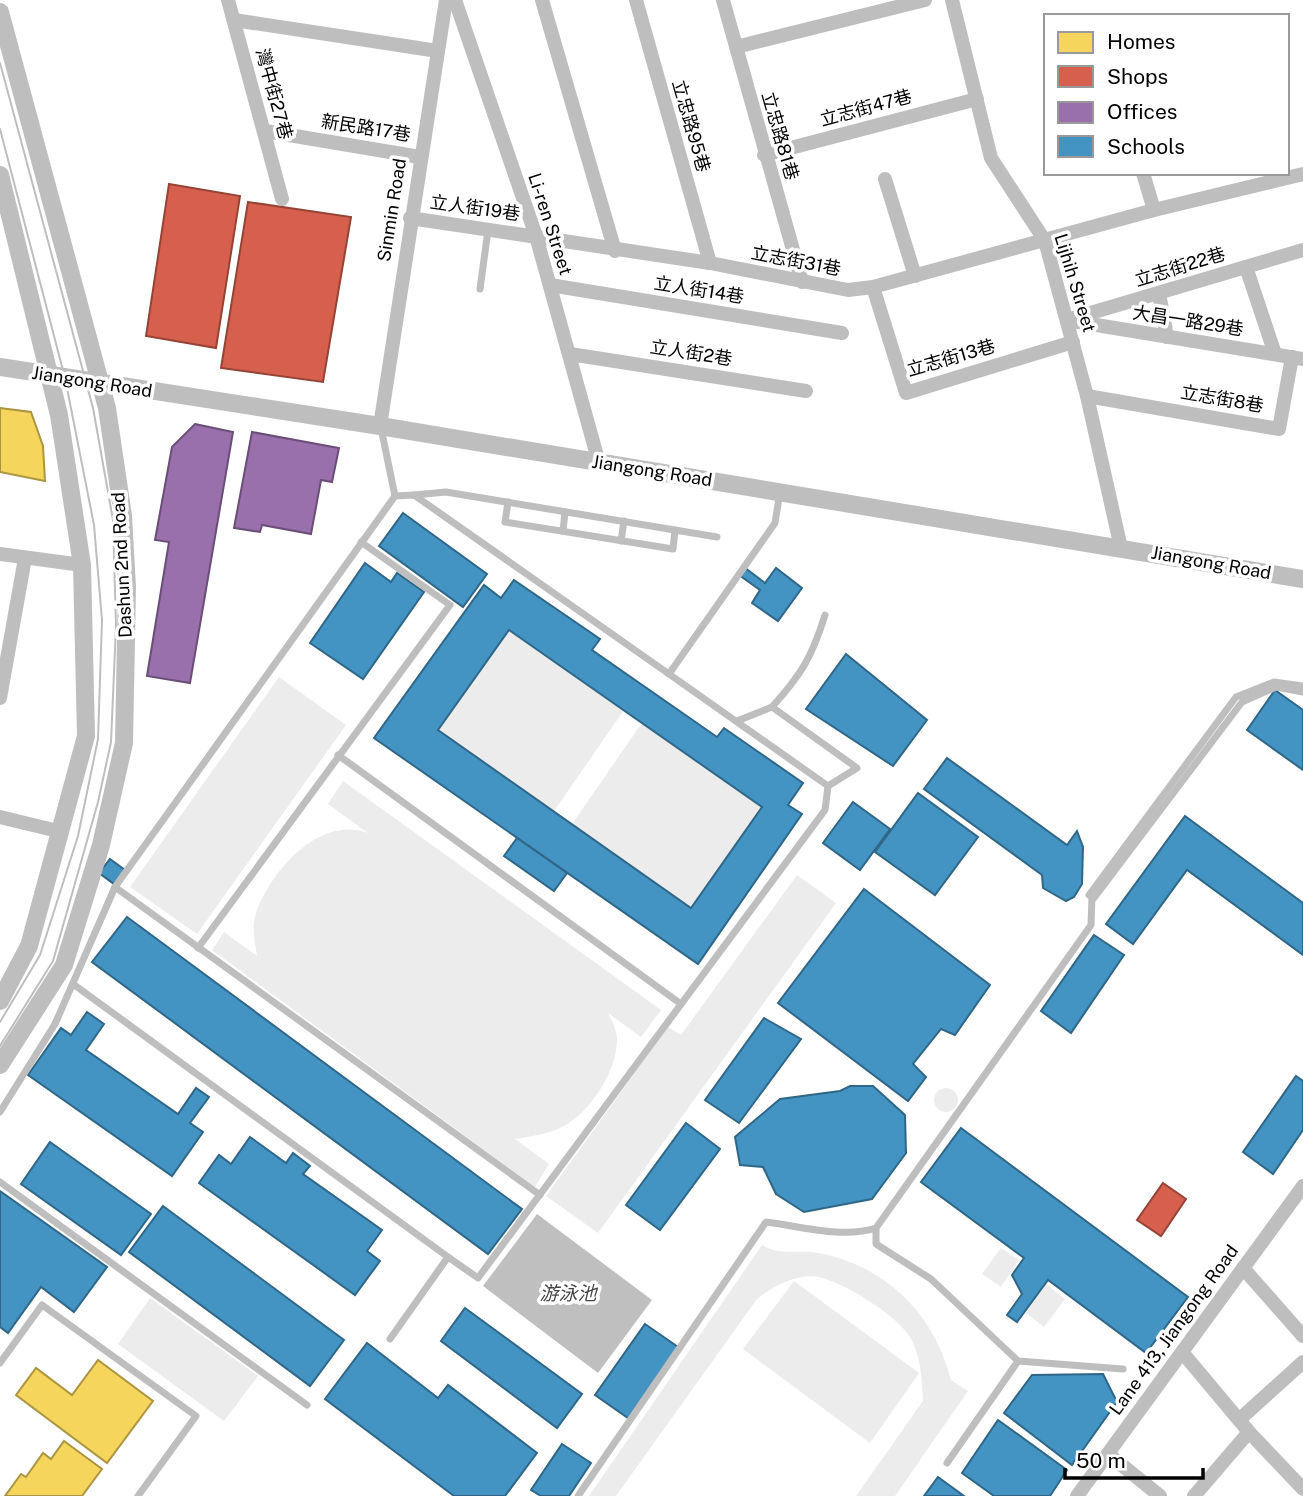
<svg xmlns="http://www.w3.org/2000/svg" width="1303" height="1496" font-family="'Public Sans','Noto Sans TC',sans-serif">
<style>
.green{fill:#ececec}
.water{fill:#bfbfbf}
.homes{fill:#f6d55c;stroke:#ac9540;stroke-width:2}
.shops{fill:#d6604d;stroke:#964336;stroke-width:2}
.offices{fill:#9970ab;stroke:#6b4e78;stroke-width:2}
.schools{fill:#4393c3;stroke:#2f6788;stroke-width:2;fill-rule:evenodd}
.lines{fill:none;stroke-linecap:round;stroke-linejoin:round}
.service{stroke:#bebebe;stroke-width:7}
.minor{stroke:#bebebe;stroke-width:14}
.tertiary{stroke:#bebebe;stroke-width:18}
.tram{stroke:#bebebe;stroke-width:2}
.labels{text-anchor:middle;stroke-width:7;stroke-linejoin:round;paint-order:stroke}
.street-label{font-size:18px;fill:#000;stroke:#fff}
.water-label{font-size:19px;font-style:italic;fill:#444;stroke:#fff}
</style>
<rect width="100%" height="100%" fill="#fff"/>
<g class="green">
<polygon points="509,630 624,710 554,811 438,730"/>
<polygon points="279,677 346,725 197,934 130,887"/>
<polygon points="642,723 762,807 691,908 572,824"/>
<path d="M 343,781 L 661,1010 L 641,1037 L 608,1013 C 612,1021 616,1028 617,1038 C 618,1069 592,1109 567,1124 C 551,1134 533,1136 515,1139 L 549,1164 L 535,1187 L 212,950 L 224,932 L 257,956 C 255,942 251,927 256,913 C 271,871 319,815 368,833 L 328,804 Z"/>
<polygon points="797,875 836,903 598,1233 546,1196 668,1027 681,1035"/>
<circle cx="946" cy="1100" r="12"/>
<path d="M 762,1245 C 780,1257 803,1248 824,1254 C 889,1269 935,1316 951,1380 L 968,1391 L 895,1496 L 856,1496 L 923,1401 C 922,1380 921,1356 910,1337 C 897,1315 837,1277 811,1276 C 792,1276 771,1288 757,1299 L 616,1496 L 589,1496 Z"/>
<polygon points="1001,1248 1019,1260 1001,1287 982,1274"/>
<polygon points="794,1281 919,1373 870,1443 743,1349"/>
<polygon points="1046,1284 1065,1299 1044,1327 1026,1313"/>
<polygon points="150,1298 258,1376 224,1421 118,1344"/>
</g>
<polygon class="water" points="537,1214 652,1300 598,1373 483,1286"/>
<g class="homes">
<polygon points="0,408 31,412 43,446 45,481 0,472"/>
<polygon points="98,1360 153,1401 107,1463 16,1395 36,1368 72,1395"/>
<polygon points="64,1441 102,1469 82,1496 5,1496 21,1474 26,1477 43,1453 51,1459"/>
</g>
<g class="shops">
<polygon points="169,184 240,196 216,348 146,336"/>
<polygon points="248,202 351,217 323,382 221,368"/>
<polygon points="1163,1183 1186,1199 1161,1236 1137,1220"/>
</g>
<g class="offices">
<polygon points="195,424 233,432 190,683 147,676 169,542 155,540 172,447"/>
<polygon points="252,432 339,448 332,482 321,480 311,534 262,525 260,532 234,528"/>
</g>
<g class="schools">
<polygon points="403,513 487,574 463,607 379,546"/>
<polygon points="365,563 391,582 397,573 424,592 363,679 310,643"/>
<polygon points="744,567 765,583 776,568 802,588 778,621 752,603 760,590 739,575"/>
<path d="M 514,580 L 600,639 L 592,650 L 717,737 L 724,728 L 803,783 L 788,805 L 802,814 L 698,964 L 374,738 L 484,585 L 501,598 ZM 509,630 L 762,807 L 691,908 L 438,730 Z"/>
<polygon points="846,654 927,720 893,766 806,709"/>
<polygon points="1275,690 1303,710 1303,770 1247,730"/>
<polygon points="947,758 1067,845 1077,831 1083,847 1082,884 1074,897 1066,901 1043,888 1042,875 924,789"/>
<polygon points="918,793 978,837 935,895 875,852"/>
<polygon points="853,802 890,829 860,870 823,843"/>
<polygon points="1185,816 1303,903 1303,955 1187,870 1133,944 1106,924"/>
<polygon points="517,838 567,873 554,891 504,856"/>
<polygon points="110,859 125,870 114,884 99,873"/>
<polygon points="864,889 990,985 955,1035 941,1029 913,1064 926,1077 908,1101 778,1003"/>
<polygon points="127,917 522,1209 488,1254 92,962"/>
<polygon points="1094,935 1124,955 1071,1033 1041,1011"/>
<polygon points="87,1012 104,1024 86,1050 178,1114 196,1088 209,1097 190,1123 203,1132 172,1176 28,1075 61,1028 71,1035"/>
<polygon points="764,1018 801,1039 739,1123 705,1100"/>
<polygon points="1296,1076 1303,1081 1303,1130 1273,1174 1243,1152"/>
<polygon points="850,1086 873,1086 905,1115 906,1153 872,1199 804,1212 776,1194 763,1167 740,1165 735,1137 780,1099 840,1091"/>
<polygon points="686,1123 720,1149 660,1230 626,1205"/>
<polygon points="961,1128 1188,1297 1146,1353 1048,1280 1017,1322 1007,1315 1022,1294 1012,1275 1024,1258 921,1182"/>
<polygon points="250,1137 286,1163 293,1153 310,1166 303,1174 382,1230 367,1251 380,1261 355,1295 199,1183 219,1155 231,1164"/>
<polygon points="50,1142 151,1214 121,1255 21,1184"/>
<polygon points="0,1191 107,1267 74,1312 41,1287 8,1333 0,1327"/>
<polygon points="163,1206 344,1340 310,1386 129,1252"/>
<polygon points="465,1308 582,1394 557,1428 441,1341"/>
<polygon points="645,1324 678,1347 628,1418 595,1395"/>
<polygon points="367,1343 438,1398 448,1385 537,1453 505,1496 454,1496 325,1399"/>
<polygon points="1103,1374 1117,1402 1072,1465 1004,1413 1032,1375"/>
<polygon points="998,1420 1067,1470 1050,1496 994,1496 962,1473"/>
<polygon points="562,1444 591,1463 569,1496 541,1496 531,1490"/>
<polygon points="938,1477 964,1496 924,1496"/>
</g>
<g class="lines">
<g class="service">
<polyline points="480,289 488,230"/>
<polyline points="381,428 395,496"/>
<polyline points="414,495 446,492 717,537"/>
<polyline points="508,502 505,522 673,549 675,530"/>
<polyline points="563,531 565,512"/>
<polyline points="621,541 624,521"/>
<polyline points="669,674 828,786 857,768 772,707 737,721"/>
<path d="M 772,707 C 801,675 812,657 825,615"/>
<polyline points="338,755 681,1004"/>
<polyline points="115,887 540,1195"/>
<polyline points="1093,898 1089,895 1236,697 1274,682 1303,686"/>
<polyline points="1094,898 1242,702 1276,687 1303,692"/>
<polyline points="198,948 450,605 361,542"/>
<polyline points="73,984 448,1257 390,1339"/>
<polyline points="0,1112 55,1024 115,887 395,496 414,495 669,674 775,523 780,492"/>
<polyline points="0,1182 307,1405"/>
<polyline points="876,1228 876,1244 931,1279 1018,1361 1123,1369"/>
<polyline points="448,1257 478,1278 825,810 828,786"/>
<polyline points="0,1363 42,1305 196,1416 138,1496"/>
<polyline points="947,1463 1018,1361"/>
<path d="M 578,1496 L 766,1222 C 800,1226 843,1239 876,1228 L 1091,925 L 1092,897"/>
</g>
<g class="minor">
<polyline points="228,0 282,199"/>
<polyline points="455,0 536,236 599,463"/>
<polyline points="542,0 615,251"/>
<polyline points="636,0 710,263"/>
<polyline points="723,0 802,282"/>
<polyline points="952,0 991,158 1045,241 1087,396 1121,548"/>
<polyline points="234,20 438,51"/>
<polyline points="736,47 925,0"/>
<polyline points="265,131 420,157"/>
<polyline points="764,155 977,99"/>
<polyline points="1143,173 1154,210"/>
<polyline points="885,179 915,276"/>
<polyline points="410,218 710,263 848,290 873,287 1154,210 1303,174"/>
<polyline points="1246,267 1275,354"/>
<polyline points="550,285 842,333"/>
<polyline points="873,287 906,393 1073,342"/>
<polyline points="1159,293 1167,337"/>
<polyline points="1067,320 1303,250"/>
<polyline points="1072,321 1303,359"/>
<polyline points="570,354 806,391"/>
<polyline points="1087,396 1279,429 1292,357"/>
<polyline points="380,426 446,0"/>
<polyline points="0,554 82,565"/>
<polyline points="0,698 25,558"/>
<polyline points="0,817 62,832"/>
<polyline points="1243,1268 1303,1336"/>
<polyline points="1182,1352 1249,1432 1303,1489"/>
<polyline points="1240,1419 1303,1362"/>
<polyline points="1108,1454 1160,1496"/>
<polyline points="1077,1496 1303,1186"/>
<polyline points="1194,1496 1249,1432"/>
</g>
<g class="tertiary">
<polyline points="0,12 107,408 123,516 127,587 124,743 101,845 64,965 0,1065"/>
<polyline points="0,175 59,415 82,565 86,736 29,946 0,1001"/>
<polyline points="0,367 380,426 1303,579"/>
</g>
<g class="tram">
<polyline points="0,63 93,408 113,520 116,626 111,742 98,802 53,961 0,1046"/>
<polyline points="0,129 65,378 94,525 102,620 98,739 78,836 40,955 0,1022"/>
</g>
</g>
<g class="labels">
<g class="street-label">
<text transform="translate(274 94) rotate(75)" y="6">灣中街27巷</text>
<text transform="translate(866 108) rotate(-15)" y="6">立志街47巷</text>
<text transform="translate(691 126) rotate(74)" y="6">立忠路95巷</text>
<text transform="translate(366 128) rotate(9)" y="6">新民路17巷</text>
<text transform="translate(780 136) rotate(74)" y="6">立忠路81巷</text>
<text transform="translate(475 208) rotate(8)" y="6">立人街19巷</text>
<text transform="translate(392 210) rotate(-81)" y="6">Sinmin Road</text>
<text transform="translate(550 224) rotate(72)" y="6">Li-ren Street</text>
<text transform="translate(796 261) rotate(11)" y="6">立志街31巷</text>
<text transform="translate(1180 267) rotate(-17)" y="6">立志街22巷</text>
<text transform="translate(1075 283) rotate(73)" y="6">Lijhih Street</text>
<text transform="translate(699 290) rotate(9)" y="6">立人街14巷</text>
<text transform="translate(1188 321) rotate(9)" y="6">大昌一路29巷</text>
<text transform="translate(691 353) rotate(9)" y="6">立人街2巷</text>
<text transform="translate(951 358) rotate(-16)" y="6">立志街13巷</text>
<text transform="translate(92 382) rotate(9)" y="6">Jiangong Road</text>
<text transform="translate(1222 399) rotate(10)" y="6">立志街8巷</text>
<text transform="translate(652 471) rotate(9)" y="6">Jiangong Road</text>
<text transform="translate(1211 563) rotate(10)" y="6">Jiangong Road</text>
<text transform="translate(122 565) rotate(-93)" y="6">Dashun 2nd Road</text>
<text transform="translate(1174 1330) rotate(-54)" y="6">Lane 413, Jiangong Road</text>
</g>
<g class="water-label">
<text x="568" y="1300">游泳池</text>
</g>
</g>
<rect x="1044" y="14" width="245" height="161" fill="#ffffff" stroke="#999999" stroke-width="2"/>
<rect x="1058" y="32" width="35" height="21" fill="#f6d55c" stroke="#999999" stroke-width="2"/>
<text x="1107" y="49" font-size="21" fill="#000000">Homes</text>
<rect x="1058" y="66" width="35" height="21" fill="#d6604d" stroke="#999999" stroke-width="2"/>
<text x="1107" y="84" font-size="21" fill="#000000">Shops</text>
<rect x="1058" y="102" width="35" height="21" fill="#9970ab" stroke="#999999" stroke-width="2"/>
<text x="1107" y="119" font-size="21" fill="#000000">Offices</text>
<rect x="1058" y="136" width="35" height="21" fill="#4393c3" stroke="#999999" stroke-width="2"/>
<text x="1107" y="154" font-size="21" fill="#000000">Schools</text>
<path d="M1065 1468v10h138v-10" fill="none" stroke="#000000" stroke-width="3.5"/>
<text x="1076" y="1468" font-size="21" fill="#000000" stroke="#ffffff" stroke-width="5" paint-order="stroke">50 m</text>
</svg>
